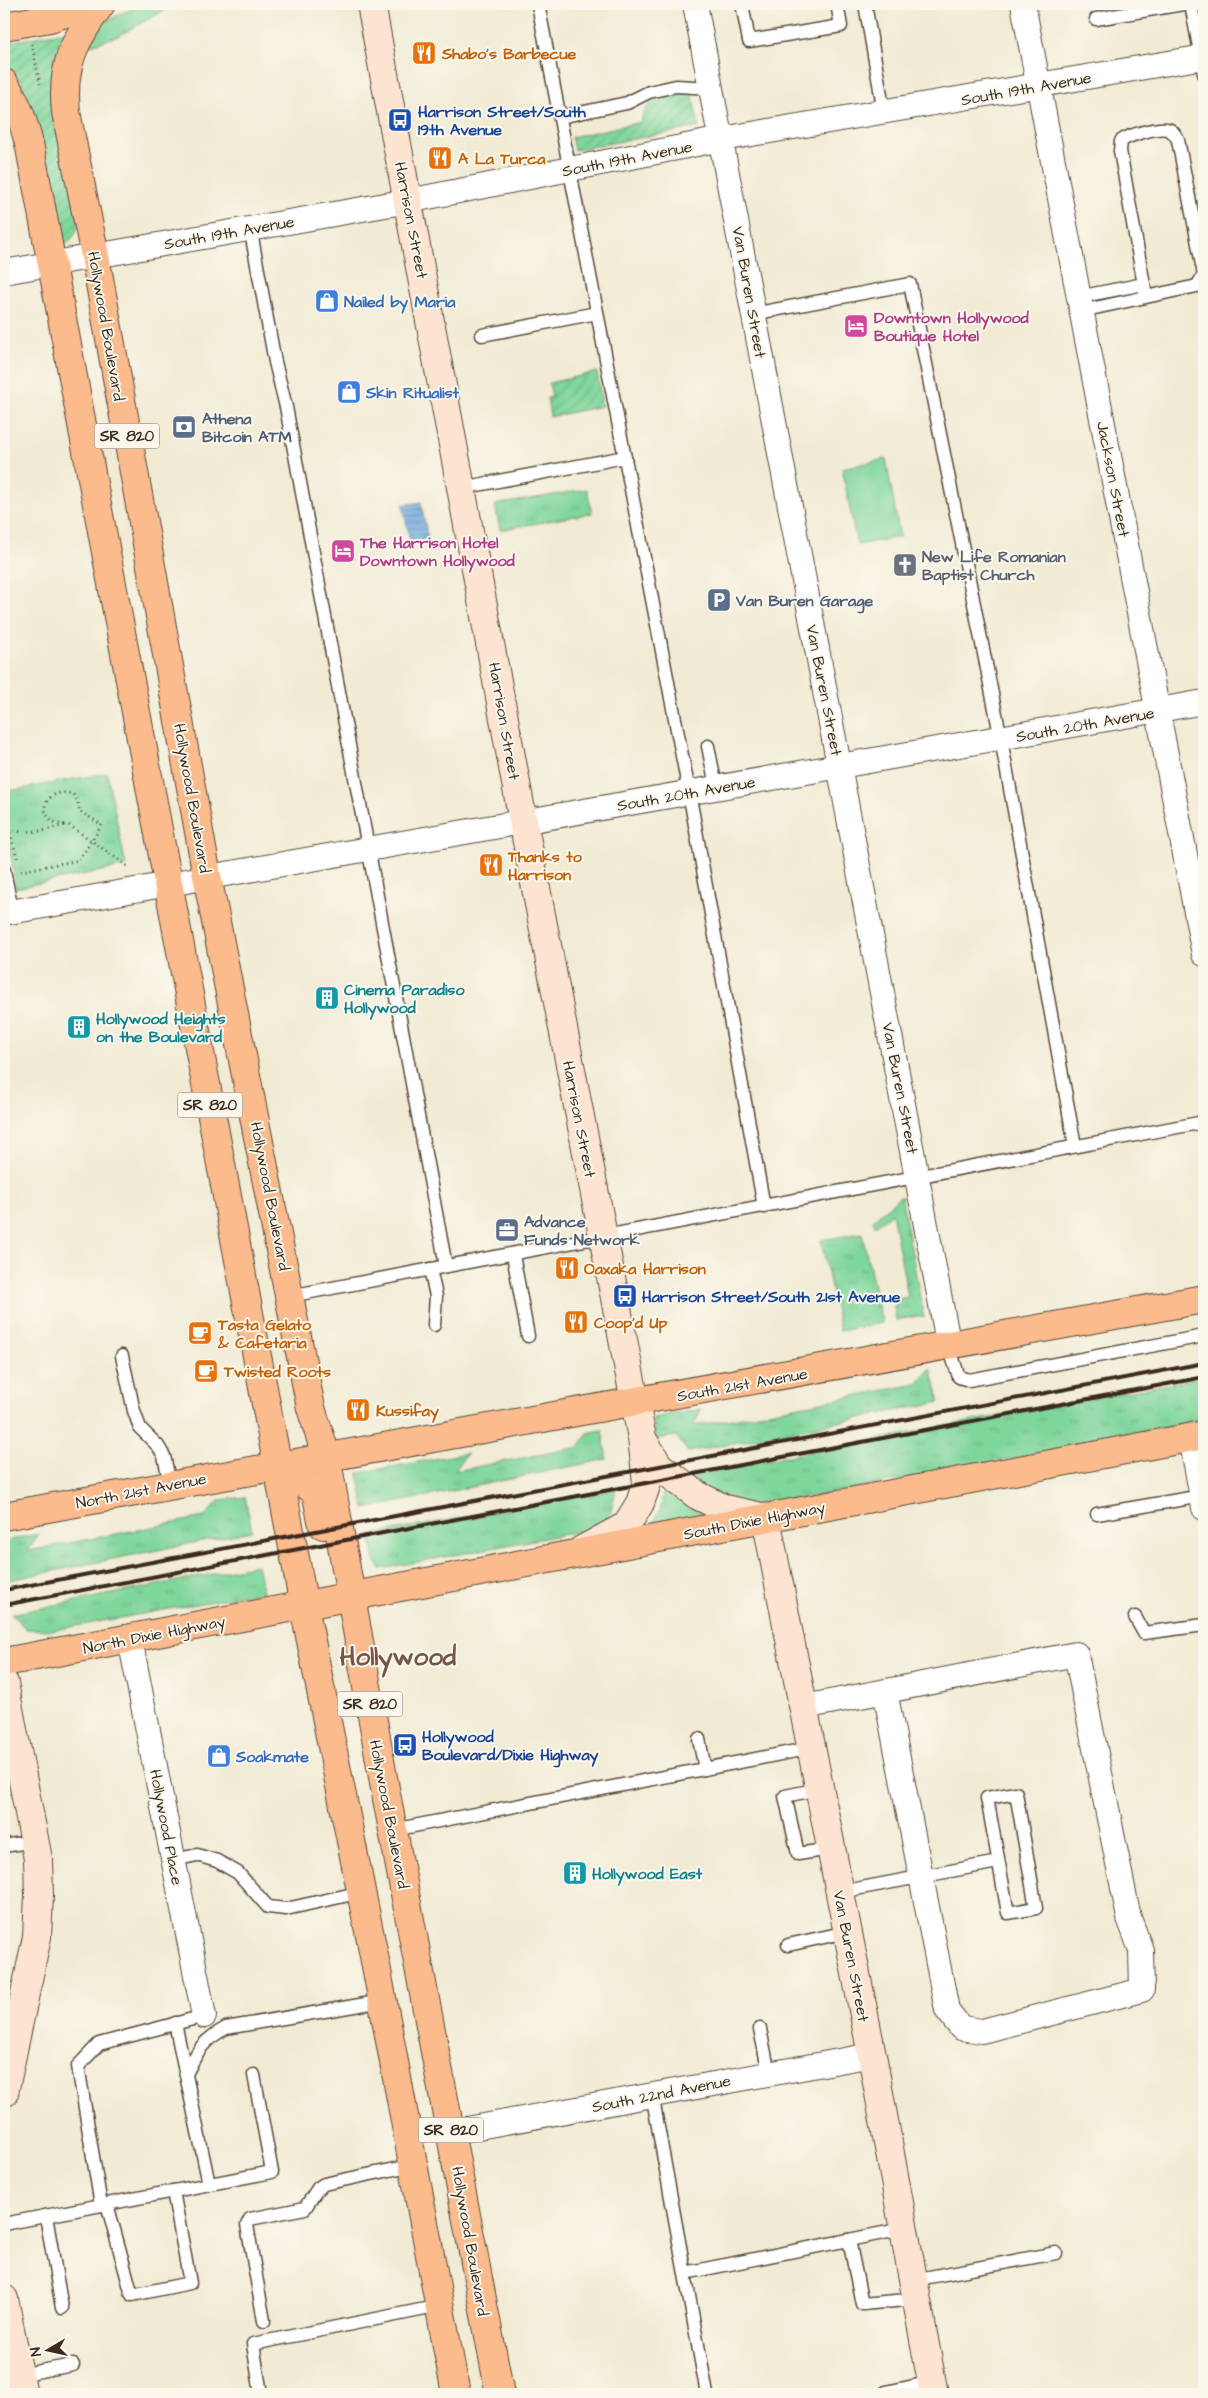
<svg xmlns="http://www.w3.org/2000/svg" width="1208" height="2398" font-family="'Architects Daughter',sans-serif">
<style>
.grass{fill:url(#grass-tufts);stroke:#5d805c}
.garden{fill:url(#garden-furrows);stroke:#5d805c}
.pitch{fill:#7fd69b;stroke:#5d805c}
.water{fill:url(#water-rules);stroke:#52687c}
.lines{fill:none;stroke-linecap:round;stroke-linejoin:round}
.lane-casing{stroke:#564739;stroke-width:15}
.street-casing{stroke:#564739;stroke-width:26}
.secondary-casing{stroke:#564739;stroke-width:30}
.primary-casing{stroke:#564739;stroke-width:30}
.path{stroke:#564739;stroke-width:3;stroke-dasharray:1 4;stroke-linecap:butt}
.lane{stroke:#fff;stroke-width:12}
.street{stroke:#fff;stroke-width:24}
.secondary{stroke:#fde4d1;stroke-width:28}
.primary{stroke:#fbbb8d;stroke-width:28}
.rail{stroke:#3b2a1e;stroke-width:4}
.labels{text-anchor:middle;stroke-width:4;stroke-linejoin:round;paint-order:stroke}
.shield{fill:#fbf7ec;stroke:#75685c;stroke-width:1}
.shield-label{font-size:15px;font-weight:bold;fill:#3b2a1e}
.food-label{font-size:16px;font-weight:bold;fill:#c56008;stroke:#fbf7ec;text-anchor:start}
.street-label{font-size:16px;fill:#3b2a1e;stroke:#fbf7ec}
.transit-label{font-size:16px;font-weight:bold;fill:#164399;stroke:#fbf7ec;text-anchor:start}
.shop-label{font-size:16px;font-weight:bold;fill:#366cbe;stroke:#fbf7ec;text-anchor:start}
.hotel-label{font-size:16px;font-weight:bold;fill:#b23c85;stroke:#fbf7ec;text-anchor:start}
.service-label{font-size:16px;font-weight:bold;fill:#4e5e75;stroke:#fbf7ec;text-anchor:start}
.worship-label{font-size:16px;font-weight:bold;fill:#5b616d;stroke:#fbf7ec;text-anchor:start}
.culture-label{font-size:16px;font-weight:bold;fill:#0d838f;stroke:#fbf7ec;text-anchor:start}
.town-label{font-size:26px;font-weight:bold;fill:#765449;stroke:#fbf7ec}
</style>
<defs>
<pattern id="grass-tufts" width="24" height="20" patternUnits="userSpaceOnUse" patternTransform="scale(1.25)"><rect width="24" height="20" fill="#7fd69b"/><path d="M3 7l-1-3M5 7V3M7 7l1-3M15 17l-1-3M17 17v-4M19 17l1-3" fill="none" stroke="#6fb885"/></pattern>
<pattern id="garden-furrows" width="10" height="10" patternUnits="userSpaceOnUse" patternTransform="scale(1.25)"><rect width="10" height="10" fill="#7fd69b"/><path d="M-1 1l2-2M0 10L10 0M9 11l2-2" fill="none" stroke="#6fb885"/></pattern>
<pattern id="water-rules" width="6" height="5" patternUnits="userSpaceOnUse" patternTransform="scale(1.25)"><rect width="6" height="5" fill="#6aa6db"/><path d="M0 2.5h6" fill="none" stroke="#5887b1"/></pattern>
</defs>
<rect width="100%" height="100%" fill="#fbf7ec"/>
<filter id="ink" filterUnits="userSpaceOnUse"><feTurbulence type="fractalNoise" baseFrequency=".02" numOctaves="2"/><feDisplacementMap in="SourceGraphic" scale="10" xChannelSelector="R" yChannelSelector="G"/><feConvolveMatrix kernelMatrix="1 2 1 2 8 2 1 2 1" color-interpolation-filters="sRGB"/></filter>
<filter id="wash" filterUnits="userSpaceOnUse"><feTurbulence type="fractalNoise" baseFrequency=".0096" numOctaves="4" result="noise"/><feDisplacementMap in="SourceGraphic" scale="20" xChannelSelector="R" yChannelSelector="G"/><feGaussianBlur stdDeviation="1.12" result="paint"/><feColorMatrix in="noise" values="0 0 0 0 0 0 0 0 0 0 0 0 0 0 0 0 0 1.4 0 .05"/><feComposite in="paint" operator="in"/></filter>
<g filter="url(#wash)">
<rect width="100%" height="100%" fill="#f1ebd4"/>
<g class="grass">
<polygon points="143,4 176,4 118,36 89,46 92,33 107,20"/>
<polygon points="587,489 592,513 500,530 495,505"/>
<polygon points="107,773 126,866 16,888 4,813 4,792"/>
<polygon points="901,1195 924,1318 918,1316 896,1320 894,1307 897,1299 908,1297 892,1213 875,1226 873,1220"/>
<polygon points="862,1233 882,1323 840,1331 821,1240"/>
<polygon points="931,1368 940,1402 688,1452 676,1436 655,1439 653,1418 701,1409 694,1426 917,1384"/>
<polygon points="1204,1377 1204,1419 1023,1457 750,1508 707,1494 689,1475"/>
<polygon points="602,1430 607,1459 365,1509 358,1473 467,1453 455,1471 579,1447 588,1433"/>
<polygon points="664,1488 709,1518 649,1529 660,1510"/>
<polygon points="616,1489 608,1526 381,1569 375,1561 370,1535"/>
<polygon points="245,1497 252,1531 4,1581 4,1547 10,1540 39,1534 28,1551 204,1517 220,1500"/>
<polygon points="257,1565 263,1592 54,1630 26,1629 11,1614"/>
</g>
<g class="garden">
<polygon points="70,30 78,224 76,233 68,243 58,242 53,229 21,82 4,65 4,43"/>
<path d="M 675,90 L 692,92 L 699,127 L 574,150 L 571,137 L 641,122 C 645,103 659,97 675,90 Z"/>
<polygon points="597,372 602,406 550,417 547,398 552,397 549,383"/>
</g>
<polygon class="pitch" points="886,459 900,537 857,545 842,468"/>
<polygon class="water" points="421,502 428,539 410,542 403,505"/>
</g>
<g filter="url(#ink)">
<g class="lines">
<defs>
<g id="lane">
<polyline points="538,4 689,792 764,1207"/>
<polyline points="742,4 749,41 841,26 837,4"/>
<polyline points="865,4 884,112"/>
<polyline points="1191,4 1204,74"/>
<polyline points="1096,19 1183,4"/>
<polyline points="560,117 627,103 649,92 676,86 712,88"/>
<polyline points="250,227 275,362 286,407 446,1266"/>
<polyline points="1078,297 1144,284"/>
<path d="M 1081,311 L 1197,286 L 1204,275 L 1178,140 C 1175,135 1173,130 1167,129 C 1157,127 1129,135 1121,141 L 1120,151 L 1146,296"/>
<polyline points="753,314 910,284 1001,739 1075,1146"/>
<polyline points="482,335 597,313"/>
<polyline points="462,488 625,457"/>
<polyline points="708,746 716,787"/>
<polyline points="4,870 12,911"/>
<polyline points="513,1255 528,1336"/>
<polyline points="430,1269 436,1296 434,1325"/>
<polyline points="290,1296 1204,1122"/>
<polyline points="949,1347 959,1377 969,1380 1204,1336"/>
<polyline points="122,1356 134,1411 140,1428 158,1446 164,1456 170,1484"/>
<polyline points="1097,1514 1202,1496"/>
<polyline points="1135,1617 1144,1633 1204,1625"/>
<polyline points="699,1739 705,1769"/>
<polyline points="819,1789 785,1796 798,1854 831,1849"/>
<polygon points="1016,1793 1036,1908 1008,1913 987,1798"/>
<polyline points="393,1830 811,1748"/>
<polyline points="4,1846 34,1841"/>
<polyline points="174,1860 197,1855 217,1861 238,1873 268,1907 286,1909 362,1892"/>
<polyline points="840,1892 998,1862"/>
<polyline points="788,1945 847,1932"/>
<polyline points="175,2023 209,2184"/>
<polyline points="760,2029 769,2073"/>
<path d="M 186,2074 C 198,2050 202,2041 226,2028 L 383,2001"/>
<polyline points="652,2094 707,2394"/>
<polyline points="107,2204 132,2295 190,2283 173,2191"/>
<polyline points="101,2205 78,2066 99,2044 204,2016"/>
<polyline points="46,2216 62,2308"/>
<polyline points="4,2224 272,2172 254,2075"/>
<polyline points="849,2240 862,2304 917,2299"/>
<polyline points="685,2273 903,2229"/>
<polyline points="913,2280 1056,2253"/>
<polyline points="264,2321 247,2225 250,2219 305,2208 318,2188 324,2184 414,2165"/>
<polyline points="19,2375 73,2365"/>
<polyline points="261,2394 253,2344 440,2306"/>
<polyline points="887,2394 886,2392 932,2382"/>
</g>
<g id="street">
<polyline points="695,4 949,1347"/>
<polyline points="1023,4 1204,954"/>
<polyline points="4,272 408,201 722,139 1204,57"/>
<polyline points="4,913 1204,702"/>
<polyline points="1191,1438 1204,1508"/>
<polyline points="130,1639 204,2016"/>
<polyline points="804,1707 1076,1654 1129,1918 1141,1950 1142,1990 982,2031 961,2028 947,2010 885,1691"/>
<polyline points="451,2132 872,2055"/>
</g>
<g id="secondary">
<polyline points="371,4 523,821 642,1438 647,1483 640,1503 626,1526 582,1550"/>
<polyline points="643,1440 659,1466 697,1495 725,1509 766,1518 872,2055 934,2394"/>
<polyline points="4,1683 38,1859 39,1895 37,1937 4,2093"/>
<polyline points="4,2299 23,2394"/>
</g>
<g id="primary">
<path d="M 101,4 C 74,40 61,66 66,112 L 95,256 L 207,876 L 311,1408 L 326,1455 L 384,1783 L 500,2394"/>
<polyline points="4,26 50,18 94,4"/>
<path d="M 4,83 C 18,104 24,123 30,148 L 304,1606 L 377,1971 L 456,2394"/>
<polyline points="278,1464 316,1492 323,1525"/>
<path d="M 4,1516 C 403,1440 805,1374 1204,1299"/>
<polyline points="4,1662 1204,1435"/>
</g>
</defs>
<use href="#lane" class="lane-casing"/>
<use href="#street" class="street-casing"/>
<use href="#secondary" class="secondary-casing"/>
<use href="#primary" class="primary-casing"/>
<g class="path">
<polyline points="32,44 40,84"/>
<polyline points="64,825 69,825 130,868"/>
<path d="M 4,832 L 42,831 L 64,825 C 33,820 43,786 73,794 L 78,802 L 79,811 L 102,825 L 79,860 L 21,871"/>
<polyline points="10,833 18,860"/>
</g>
<use href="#lane" class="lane"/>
<use href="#street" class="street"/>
<use href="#secondary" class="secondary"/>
<use href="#primary" class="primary"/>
<g class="rail">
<polyline points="4,1590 1204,1363"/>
<polyline points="4,1605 1204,1377"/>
</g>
</g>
</g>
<defs>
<symbol id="restaurant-square" viewBox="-11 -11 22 22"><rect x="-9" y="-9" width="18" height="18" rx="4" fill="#e8710a" stroke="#fbf7ec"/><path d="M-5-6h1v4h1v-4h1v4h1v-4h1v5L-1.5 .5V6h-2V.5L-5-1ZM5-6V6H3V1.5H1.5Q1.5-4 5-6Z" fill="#fff"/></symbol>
<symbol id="bus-square" viewBox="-11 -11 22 22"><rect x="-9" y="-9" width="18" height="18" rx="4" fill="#1a4fb4" stroke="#fbf7ec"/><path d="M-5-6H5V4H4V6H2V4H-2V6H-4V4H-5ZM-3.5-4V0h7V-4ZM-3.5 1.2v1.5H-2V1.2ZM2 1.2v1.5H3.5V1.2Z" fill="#fff"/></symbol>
<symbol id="shop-square" viewBox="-11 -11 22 22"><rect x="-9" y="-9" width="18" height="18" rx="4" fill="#3f7fe0" stroke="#fbf7ec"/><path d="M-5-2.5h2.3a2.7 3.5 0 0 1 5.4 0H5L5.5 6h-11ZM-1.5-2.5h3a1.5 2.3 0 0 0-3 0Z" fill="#fff"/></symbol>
<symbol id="hotel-square" viewBox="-11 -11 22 22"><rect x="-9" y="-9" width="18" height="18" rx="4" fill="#d1479c" stroke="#fbf7ec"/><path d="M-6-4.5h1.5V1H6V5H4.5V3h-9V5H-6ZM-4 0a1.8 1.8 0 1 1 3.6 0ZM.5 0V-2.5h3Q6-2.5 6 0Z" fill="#fff"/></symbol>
<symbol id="bank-square" viewBox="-11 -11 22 22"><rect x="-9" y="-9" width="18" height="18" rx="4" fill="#5c6f8a" stroke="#fbf7ec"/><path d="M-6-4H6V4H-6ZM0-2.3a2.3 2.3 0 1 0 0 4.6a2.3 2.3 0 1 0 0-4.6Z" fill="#fff"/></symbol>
<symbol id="church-square" viewBox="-11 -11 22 22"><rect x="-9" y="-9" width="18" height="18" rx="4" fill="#6b7280" stroke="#fbf7ec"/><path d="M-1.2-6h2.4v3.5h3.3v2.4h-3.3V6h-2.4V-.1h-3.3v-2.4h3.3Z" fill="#fff"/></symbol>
<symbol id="parking-square" viewBox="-11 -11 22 22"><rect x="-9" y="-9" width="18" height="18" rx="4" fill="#5c6f8a" stroke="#fbf7ec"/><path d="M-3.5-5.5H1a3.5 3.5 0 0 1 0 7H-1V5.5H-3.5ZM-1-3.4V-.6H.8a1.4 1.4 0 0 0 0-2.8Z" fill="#fff"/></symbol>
<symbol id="building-square" viewBox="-11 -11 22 22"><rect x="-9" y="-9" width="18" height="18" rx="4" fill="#0f9aa8" stroke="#fbf7ec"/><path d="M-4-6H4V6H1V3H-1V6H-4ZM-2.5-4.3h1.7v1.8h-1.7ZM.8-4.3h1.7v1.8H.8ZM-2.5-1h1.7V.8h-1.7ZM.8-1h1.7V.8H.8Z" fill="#fff"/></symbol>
<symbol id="office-square" viewBox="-11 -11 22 22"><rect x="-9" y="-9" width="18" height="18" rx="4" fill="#5c6f8a" stroke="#fbf7ec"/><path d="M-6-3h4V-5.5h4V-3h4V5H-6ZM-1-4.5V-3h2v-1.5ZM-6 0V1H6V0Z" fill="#fff"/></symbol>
<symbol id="cafe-square" viewBox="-11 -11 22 22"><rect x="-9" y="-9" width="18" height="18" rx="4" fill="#e8710a" stroke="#fbf7ec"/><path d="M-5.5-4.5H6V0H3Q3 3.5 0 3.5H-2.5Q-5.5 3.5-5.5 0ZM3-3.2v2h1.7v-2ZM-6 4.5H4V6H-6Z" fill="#fff"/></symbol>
</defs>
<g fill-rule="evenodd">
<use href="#restaurant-square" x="410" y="39" width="28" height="28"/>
<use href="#bus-square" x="386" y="106" width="28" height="28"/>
<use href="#restaurant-square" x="426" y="144" width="28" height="28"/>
<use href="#shop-square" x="313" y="287" width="28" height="28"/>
<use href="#hotel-square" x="842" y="312" width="28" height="28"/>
<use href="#shop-square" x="335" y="378" width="28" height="28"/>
<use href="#bank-square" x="170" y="413" width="28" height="28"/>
<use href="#hotel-square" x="329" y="537" width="28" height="28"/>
<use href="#church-square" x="891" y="551" width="28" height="28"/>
<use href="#parking-square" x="705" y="586" width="28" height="28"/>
<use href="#restaurant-square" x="477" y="851" width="28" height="28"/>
<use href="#building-square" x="313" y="984" width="28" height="28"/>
<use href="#building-square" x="65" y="1013" width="28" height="28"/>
<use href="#office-square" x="493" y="1216" width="28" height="28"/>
<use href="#restaurant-square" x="553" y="1254" width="28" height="28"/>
<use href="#bus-square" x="611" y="1282" width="28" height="28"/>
<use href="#restaurant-square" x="562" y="1308" width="28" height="28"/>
<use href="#cafe-square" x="186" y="1319" width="28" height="28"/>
<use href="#cafe-square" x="192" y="1357" width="28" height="28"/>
<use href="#restaurant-square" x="344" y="1396" width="28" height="28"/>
<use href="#bus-square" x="391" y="1731" width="28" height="28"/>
<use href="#shop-square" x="205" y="1742" width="28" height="28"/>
<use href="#building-square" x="561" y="1859" width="28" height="28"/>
</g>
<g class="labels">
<g class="shield">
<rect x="94.5" y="423.5" width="65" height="25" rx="4"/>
<rect x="177.5" y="1092.5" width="65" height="25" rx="4"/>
<rect x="337.5" y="1691.5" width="65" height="25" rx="4"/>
<rect x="418.5" y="2117.5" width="65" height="25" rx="4"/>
</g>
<g class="shield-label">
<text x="127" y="441">SR 820</text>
<text x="210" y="1110">SR 820</text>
<text x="370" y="1709">SR 820</text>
<text x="451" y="2135">SR 820</text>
</g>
<g class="food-label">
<text x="442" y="59">Shabo's Barbecue</text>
<text x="458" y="164">A La Turca</text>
<text x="508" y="862">Thanks to<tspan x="508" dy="18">Harrison</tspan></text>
<text x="584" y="1274">Oaxaka Harrison</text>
<text x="594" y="1328">Coop'd Up</text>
<text x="218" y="1330">Tasta Gelato<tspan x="218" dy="18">&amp; Cafetaria</tspan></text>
<text x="224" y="1377">Twisted Roots</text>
<text x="376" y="1416">Kussifay</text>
</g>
<g class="street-label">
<text transform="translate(1026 88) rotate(-10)" y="6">South 19th Avenue</text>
<text transform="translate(627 158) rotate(-11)" y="6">South 19th Avenue</text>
<text transform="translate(412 220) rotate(79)" y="6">Harrison Street</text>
<text transform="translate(229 232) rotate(-10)" y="6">South 19th Avenue</text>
<text transform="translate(750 292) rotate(80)" y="6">Van Buren Street</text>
<text transform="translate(107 326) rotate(80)" y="6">Hollywood Boulevard</text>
<text transform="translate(1114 479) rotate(79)" y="6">Jackson Street</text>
<text transform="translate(825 690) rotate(79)" y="6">Van Buren Street</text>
<text transform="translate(505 721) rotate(80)" y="6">Harrison Street</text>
<text transform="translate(1085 724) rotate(-10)" y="6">South 20th Avenue</text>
<text transform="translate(686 793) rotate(-10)" y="6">South 20th Avenue</text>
<text transform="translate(193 798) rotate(80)" y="6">Hollywood Boulevard</text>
<text transform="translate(901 1088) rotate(79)" y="6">Van Buren Street</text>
<text transform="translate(580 1119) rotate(79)" y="6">Harrison Street</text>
<text transform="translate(271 1196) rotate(79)" y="6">Hollywood Boulevard</text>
<text transform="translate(742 1384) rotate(-10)" y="6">South 21st Avenue</text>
<text transform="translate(141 1490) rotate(-11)" y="6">North 21st Avenue</text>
<text transform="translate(754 1520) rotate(-11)" y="6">South Dixie Highway</text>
<text transform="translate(154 1634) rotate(-11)" y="6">North Dixie Highway</text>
<text transform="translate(390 1814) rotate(79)" y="6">Hollywood Boulevard</text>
<text transform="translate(167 1827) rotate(79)" y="6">Hollywood Place</text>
<text transform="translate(852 1956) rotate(79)" y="6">Van Buren Street</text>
<text transform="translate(661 2093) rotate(-11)" y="6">South 22nd Avenue</text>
<text transform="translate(471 2241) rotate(80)" y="6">Hollywood Boulevard</text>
</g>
<g class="transit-label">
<text x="418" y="117">Harrison Street/South<tspan x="418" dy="18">19th Avenue</tspan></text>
<text x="642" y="1302">Harrison Street/South 21st Avenue</text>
<text x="422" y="1742">Hollywood<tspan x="422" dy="18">Boulevard/Dixie Highway</tspan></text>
</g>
<g class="shop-label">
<text x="344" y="307">Nailed by Maria</text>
<text x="366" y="398">Skin Ritualist</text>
<text x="236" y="1762">Soakmate</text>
</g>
<g class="hotel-label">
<text x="874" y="323">Downtown Hollywood<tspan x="874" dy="18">Boutique Hotel</tspan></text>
<text x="360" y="548">The Harrison Hotel<tspan x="360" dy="18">Downtown Hollywood</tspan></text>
</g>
<g class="service-label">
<text x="202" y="424">Athena<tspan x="202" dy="18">Bitcoin ATM</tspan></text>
<text x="736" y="606">Van Buren Garage</text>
<text x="524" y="1227">Advance<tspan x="524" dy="18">Funds Network</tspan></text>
</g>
<g class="worship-label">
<text x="922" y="562">New Life Romanian<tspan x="922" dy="18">Baptist Church</tspan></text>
</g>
<g class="culture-label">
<text x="344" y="995">Cinema Paradiso<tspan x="344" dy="18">Hollywood</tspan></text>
<text x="96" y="1024">Hollywood Heights<tspan x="96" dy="18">on the Boulevard</tspan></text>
<text x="592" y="1879">Hollywood East</text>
</g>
<g class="town-label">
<text x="398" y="1665">Hollywood</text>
</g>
</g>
<rect width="1208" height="2398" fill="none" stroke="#fbf7ec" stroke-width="20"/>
<g transform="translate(48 2350) rotate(261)" stroke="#fbf7ec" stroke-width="4" paint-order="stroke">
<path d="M0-4L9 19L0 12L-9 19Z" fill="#3b2a1e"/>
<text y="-8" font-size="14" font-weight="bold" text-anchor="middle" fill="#3b2a1e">N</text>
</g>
</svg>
